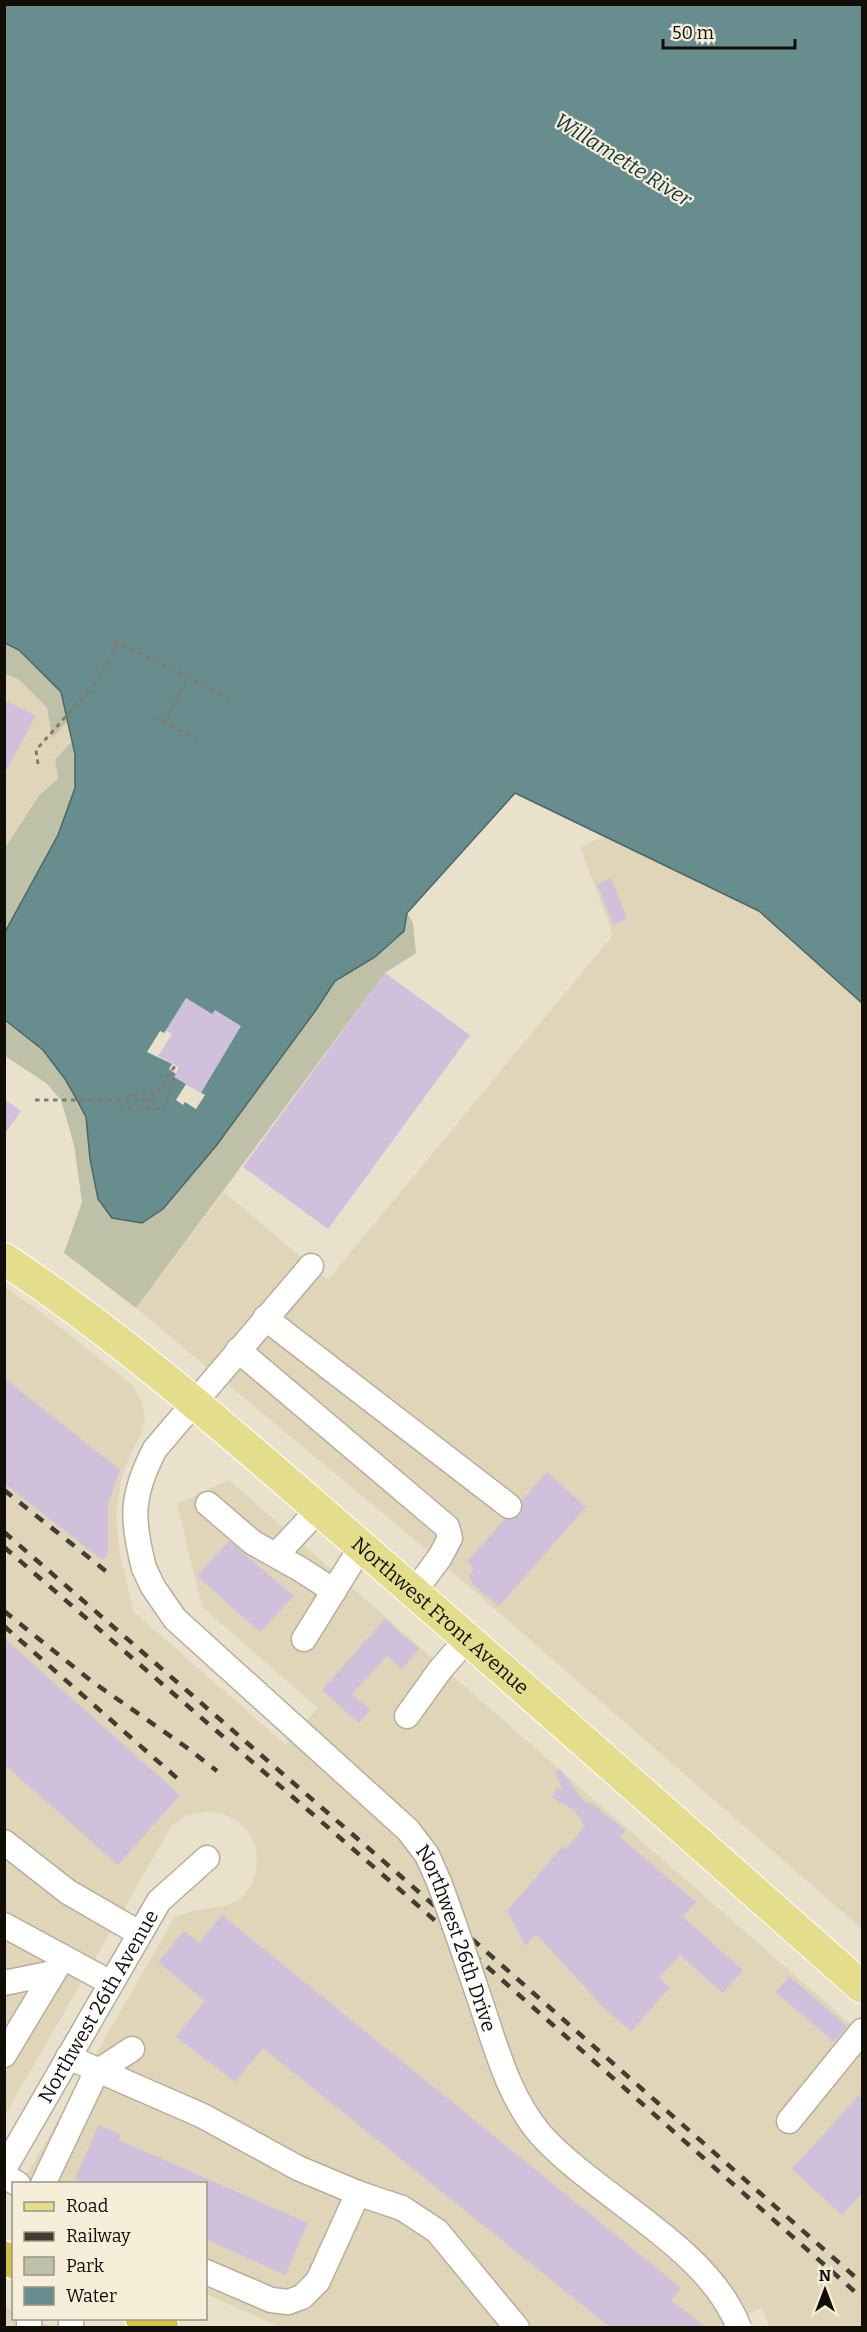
<svg xmlns="http://www.w3.org/2000/svg" width="867" height="2332" font-family="Bitter,serif">
<style>
.built{fill:#e0d5b8}
.green{fill:#bec1a8}
.water{fill:#678d8f;stroke:#4d6766;stroke-width:1.5}
.pier{fill:#e9e1cc}
.building{fill:#d1c0dc}
.lines{fill:none;stroke-linecap:round;stroke-linejoin:round}
.minor-casing{stroke:#b6ae9a;stroke-width:27}
.major-casing{stroke:#fff;stroke-width:34}
.highway-casing{stroke:#fff;stroke-width:36}
.path{stroke:#817c6e;stroke-width:3;stroke-dasharray:4.5 4.5;stroke-linecap:butt}
.minor{stroke:#fff;stroke-width:24}
.major{stroke:#e3dd8c;stroke-width:32}
.highway{stroke:#d1c640;stroke-width:33}
.rail{stroke:#413d33;stroke-width:4.5;stroke-dasharray:10 10;stroke-linecap:butt}
.minor-bridge-casing{stroke:#b6ae9a;stroke-width:27;stroke-linecap:butt}
.minor-bridge{stroke:#fff;stroke-width:24}
.labels{text-anchor:middle;stroke-width:4.5;stroke-linejoin:round;paint-order:stroke}
.street-label{font-size:20px;fill:#100e07;stroke:#f7eed9}
.water-label{font-size:21px;font-style:italic;fill:#10373a;stroke:#f7eed9}
</style>
<rect width="100%" height="100%" fill="#e9e1cc"/>
<g class="built">
<polygon points="572,639 862,887 862,1929 427,1550 136,1308 224,1192 328,1280 613,935 580,847 604,836 515,793 407,913"/>
<polygon points="5,674 18,679 47,708 52,738 104,682 116,692 55,758 58,779 38,795 5,848"/>
<polygon points="5,1287 46,1316 133,1386 142,1402 145,1418 142,1432 130,1455 121,1481 116,1517 120,1555 134,1612 286,1745 318,1708 202,1607 177,1504 229,1480 862,2034 862,2327 769,2327 762,2308 713,2328 280,2327 206,2294 206,2184 22,2183 174,1918 192,1911 229,1905 241,1898 251,1886 256,1871 257,1858 255,1845 248,1831 237,1821 223,1814 207,1812 187,1815 172,1825 5,2115"/>
<polygon points="4,2307 13,2311 14,2318 31,2319 52,2327 5,2327"/>
</g>
<polygon class="green" points="4,588 42,607 252,1049 407,913 413,923 416,953 385,973 136,1308 64,1253 82,1202 74,1145 61,1100 46,1083 5,1056 5,848 39,795 58,779 55,759 72,741 67,722 52,738 47,708 18,679 5,674"/>
<polygon class="water" points="4,5 862,5 862,1003 759,911 515,793 407,913 404,931 375,957 335,981 316,1010 216,1146 163,1209 142,1223 112,1218 98,1199 90,1159 86,1117 77,1100 65,1079 43,1050 5,1020 5,932 58,835 75,788 75,754 61,692 19,650 5,643"/>
<g class="pier">
<polygon points="166,1030 185,1042 196,1040 176,1074 169,1069 172,1064 147,1052 160,1031 164,1033"/>
<polygon points="186,1084 205,1095 196,1109 185,1102 183,1105 176,1100"/>
</g>
<g class="building">
<polygon points="4,700 36,716 4,775"/>
<polygon points="611,878 627,919 613,924 597,884"/>
<polygon points="385,973 470,1035 328,1229 243,1167"/>
<polygon points="186,998 212,1014 215,1010 241,1026 201,1093 174,1077 180,1068 158,1056 172,1034 166,1030"/>
<polygon points="4,1099 21,1111 4,1135"/>
<polygon points="4,1378 120,1470 108,1504 108,1554 102,1560 4,1483"/>
<polygon points="547,1472 586,1507 499,1606 473,1585 469,1576 474,1568 467,1562 505,1519 514,1519 520,1515 523,1508 522,1500"/>
<polygon points="229,1541 294,1596 260,1632 197,1576"/>
<polygon points="385,1619 419,1649 402,1669 387,1656 352,1694 370,1710 359,1723 322,1690"/>
<polygon points="4,1638 180,1795 118,1865 4,1764"/>
<polygon points="560,1769 583,1801 594,1805 626,1831 620,1837 696,1902 683,1917 743,1970 723,1993 680,1955 659,1978 670,1987 631,2032 603,2007 536,1934 526,1946 507,1911 563,1846 566,1849 585,1826 574,1810 552,1798 557,1788 563,1791 555,1772"/>
<polygon points="222,1915 681,2288 671,2300 707,2328 611,2328 263,2048 235,2082 176,2037 205,2001 158,1962 184,1931 199,1943"/>
<polygon points="789,1976 847,2026 834,2042 776,1992"/>
<polygon points="862,2092 862,2193 842,2215 792,2169"/>
<polygon points="99,2125 121,2135 119,2140 308,2223 285,2275 206,2239 206,2184 87,2184 75,2178"/>
</g>
<g class="lines">
<defs>
<g id="minor">
<polyline points="265,1318 509,1506"/>
<polyline points="238,1350 447,1527 450,1538 440,1557 414,1592"/>
<polyline points="208,1504 252,1542 300,1569 334,1591"/>
<polyline points="276,1555 318,1510"/>
<path d="M 144,1568 C 131,1518 131,1495 155,1449 L 311,1266"/>
<polyline points="304,1639 361,1547"/>
<polyline points="407,1716 440,1670 467,1639"/>
<polyline points="4,1842 68,1892 139,1933"/>
<polyline points="4,1925 63,1957 4,2055"/>
<polyline points="63,1957 111,1983"/>
<polyline points="4,1983 53,1973"/>
<polyline points="68,2057 203,2116 298,2168 360,2194 402,2208 437,2231 517,2328"/>
<polyline points="789,2121 862,2031"/>
<path id="s1" d="M 4,2169 L 159,1901 L 207,1858"/>
<polyline points="4,2176 18,2184"/>
<polyline points="43,2184 94,2077 100,2070 132,2049"/>
<polyline points="206,2272 271,2300 288,2302 302,2297 318,2281 358,2193"/>
<polyline points="29,2328 29,2318"/>
<polyline points="71,2328 71,2318"/>
</g>
<g id="major">
<path id="s2" d="M 4,1259 C 135,1346 251,1451 370,1554 C 535,1697 699,1843 862,1987"/>
</g>
<g id="highway">
<polyline points="4,2258 14,2262"/>
<polyline points="142,2318 162,2328"/>
</g>
</defs>
<use href="#minor" class="minor-casing"/>
<use href="#major" class="major-casing"/>
<use href="#highway" class="highway-casing"/>
<g class="path">
<polyline points="114,641 188,676 228,699"/>
<polyline points="154,718 200,740"/>
<polyline points="164,723 188,676"/>
<polyline points="38,764 36,750 99,679 119,643"/>
<polyline points="35,1100 152,1100 175,1066"/>
<polyline points="128,1100 128,1095 154,1095"/>
<polyline points="119,1110 164,1108 174,1077"/>
</g>
<use href="#minor" class="minor"/>
<use href="#major" class="major"/>
<use href="#highway" class="highway"/>
<g class="rail">
<polyline points="4,1490 112,1576"/>
<polyline points="4,1532 404,1879 862,2283"/>
<polyline points="4,1547 398,1888 862,2298"/>
<polyline points="4,1611 90,1680 186,1747 217,1771"/>
<polyline points="4,1626 178,1779"/>
</g>
<defs>
<g id="minor-bridge">
<path id="s3" d="M 144,1568 L 153,1587 L 175,1619 L 408,1830 L 427,1855 L 439,1882 C 454,1922 467,1962 481,2003 C 496,2048 509,2098 541,2135 C 598,2198 709,2247 739,2328"/>
</g>
</defs>
<use href="#minor-bridge" class="minor-bridge-casing"/>
<use href="#minor-bridge" class="minor-bridge"/>
</g>
<g class="labels">
<g class="street-label">
<text dy="7" stroke="none"><textPath href="#s2" startOffset="564">Northwest Front Avenue</textPath></text>
<text dy="7" stroke="none"><textPath href="#s3" startOffset="494">Northwest 26th Drive</textPath></text>
<text dy="7" stroke="none"><textPath href="#s1" startOffset="188">Northwest 26th Avenue</textPath></text>
</g>
<g class="water-label">
<text transform="translate(623 160) rotate(32)" y="7">Willamette River</text>
</g>
</g>
<rect width="867" height="2332" fill="none" stroke="#100e07" stroke-width="12"/>
<rect x="12" y="2182" width="195" height="138" fill="#f7eed9" stroke="#9b9485" stroke-width="1.5"/>
<rect x="24" y="2202" width="30" height="9" fill="#e3dd8c" stroke="#9b9485" stroke-width="1.5"/>
<text x="66" y="2212" font-size="18" fill="#100e07">Road</text>
<rect x="24" y="2232" width="30" height="9" fill="#413d33" stroke="#9b9485" stroke-width="1.5"/>
<text x="66" y="2242" font-size="18" fill="#100e07">Railway</text>
<rect x="24" y="2257" width="30" height="18" fill="#bec1a8" stroke="#9b9485" stroke-width="1.5"/>
<text x="66" y="2272" font-size="18" fill="#100e07">Park</text>
<rect x="24" y="2287" width="30" height="18" fill="#678d8f" stroke="#9b9485" stroke-width="1.5"/>
<text x="66" y="2302" font-size="18" fill="#100e07">Water</text>
<g transform="translate(825 2290)" stroke="#f7eed9" stroke-width="4.5" paint-order="stroke">
<path d="M0-4.5L10 22L0 15L-10 22Z" fill="#100e07"/>
<text y="-9" font-size="16" font-weight="bold" text-anchor="middle" fill="#100e07">N</text>
</g>
<path d="M663 39v9h132v-9" fill="none" stroke="#100e07" stroke-width="3"/>
<text x="672" y="39" font-size="18" fill="#100e07" stroke="#f7eed9" stroke-width="4.5" paint-order="stroke">50 m</text>
</svg>
